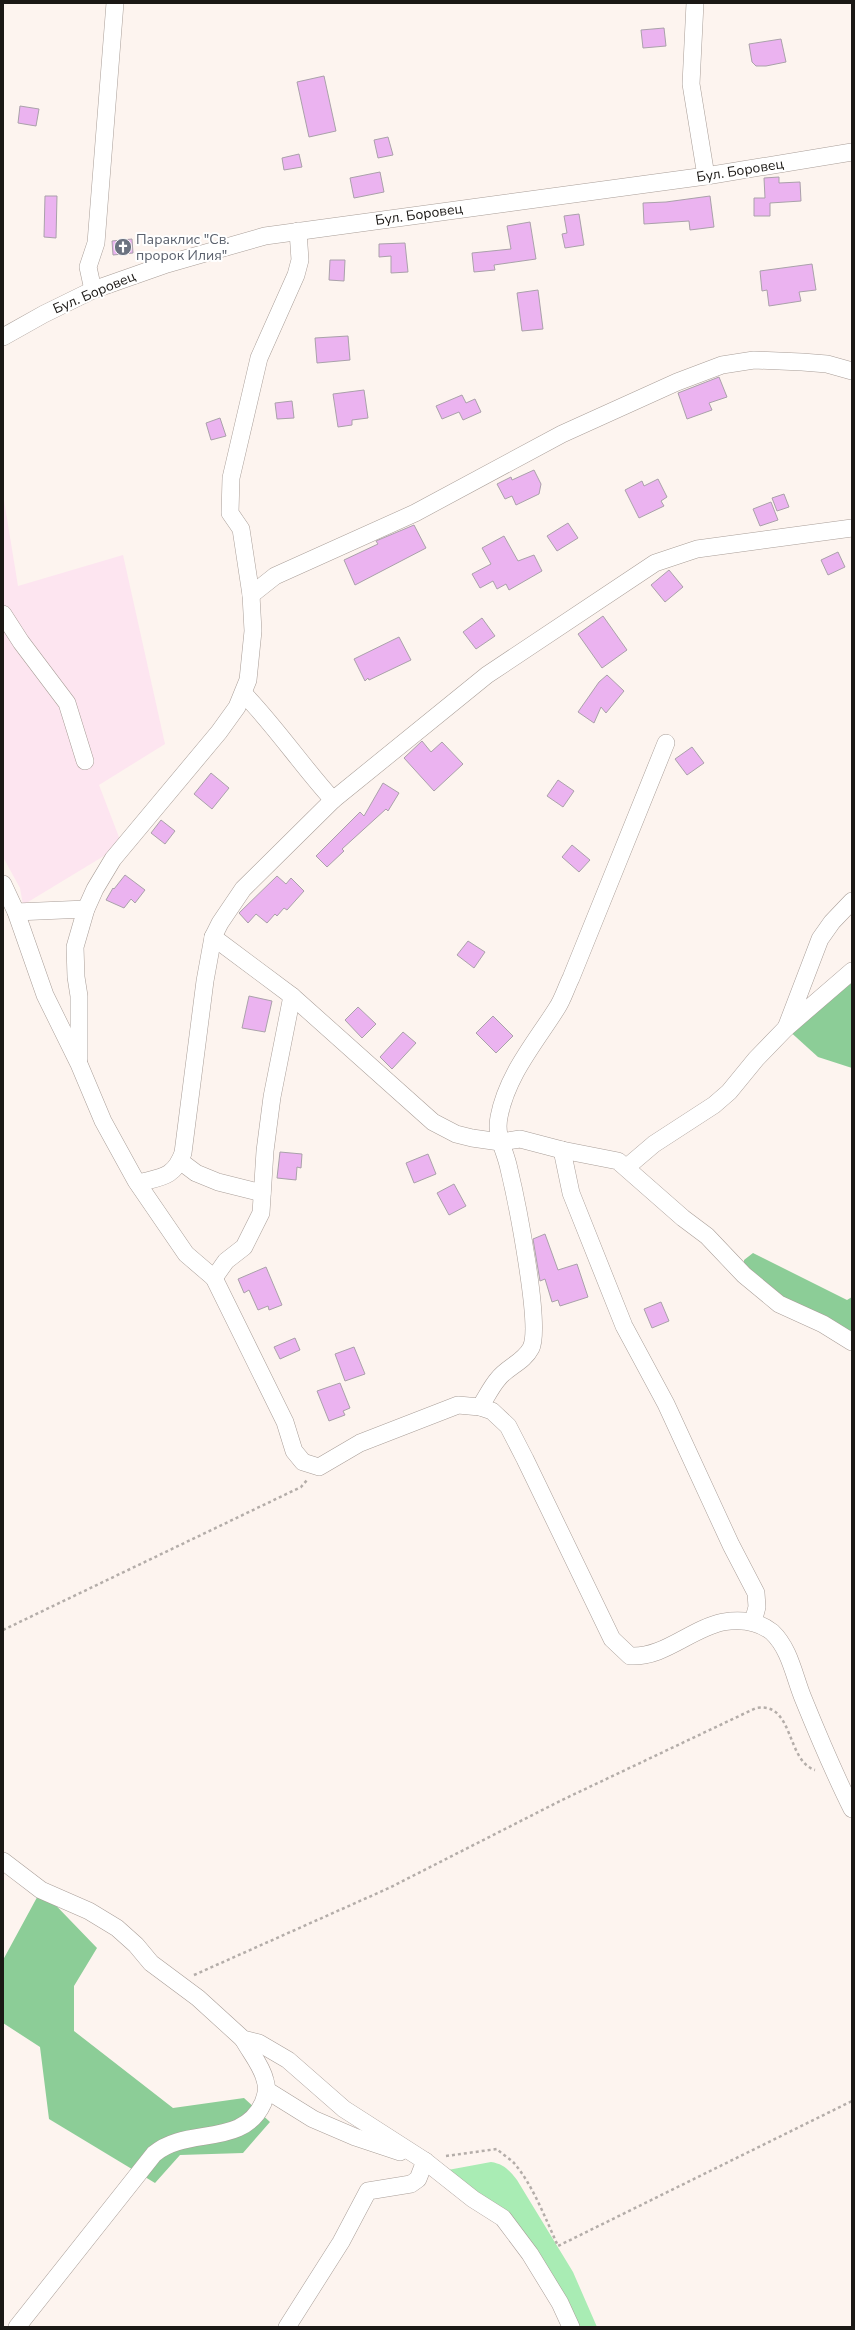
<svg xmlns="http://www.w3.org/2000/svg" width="855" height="2330" font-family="'Nunito Sans',sans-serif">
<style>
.industrial{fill:#fde5f0}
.green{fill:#a9ecb4}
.forest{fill:#8ccd97}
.building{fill:#ebb3f0;stroke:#aaa1aa}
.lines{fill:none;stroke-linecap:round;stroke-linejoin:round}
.minor-casing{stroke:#a99e98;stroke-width:18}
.path{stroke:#b4ada9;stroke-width:2.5;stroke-dasharray:3 3;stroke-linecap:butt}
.minor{stroke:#fff;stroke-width:17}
.labels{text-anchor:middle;stroke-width:4;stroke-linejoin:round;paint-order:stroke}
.street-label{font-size:14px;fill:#1b1815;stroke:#fff}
.worship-label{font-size:14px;fill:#5b616d;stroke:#fff;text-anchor:start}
</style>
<rect width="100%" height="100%" fill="#fdf4ef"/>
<polygon class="industrial" points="3,494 18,586 123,555 165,744 99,785 122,845 23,905 20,888 3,857"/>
<path class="green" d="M 491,2162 C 504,2164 509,2170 517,2180 L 573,2272 L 597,2327 L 580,2327 L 568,2300 L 529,2250 L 437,2172 Z"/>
<g class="forest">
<polygon points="852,971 852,1068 818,1057 786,1028"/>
<polygon points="753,1253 847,1300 852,1297 852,1342 744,1275 744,1260"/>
<polygon points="41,1890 97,1948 74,1986 74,2031 173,2108 244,2098 270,2122 243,2153 180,2155 155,2183 49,2119 40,2047 3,2023 3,1960"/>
</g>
<g class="building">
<polygon points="664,28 666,46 643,48 641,30"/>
<polygon points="781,39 786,62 766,66 756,66 752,62 749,44"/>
<polygon points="324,76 336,131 309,137 297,82"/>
<polygon points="20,106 39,109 36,126 18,123"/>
<polygon points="388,137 393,155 378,158 374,140"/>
<polygon points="299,154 302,167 284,170 282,158"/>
<polygon points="380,172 384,192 354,198 350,178"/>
<polygon points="779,177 779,183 800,182 801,201 770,203 770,216 754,216 754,198 765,198 764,178"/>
<polygon points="45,196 57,196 56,238 44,237"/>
<polygon points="710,196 714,227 690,230 689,221 644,224 643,203 666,202"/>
<polygon points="579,214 584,245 565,248 562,234 567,233 564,216"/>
<polygon points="530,222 536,259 494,265 495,270 474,272 472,253 511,249 507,226"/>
<polygon points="132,239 133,253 113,255 112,241"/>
<polygon points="405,243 408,272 391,273 391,256 379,257 379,244"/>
<polygon points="330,260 345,260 344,281 329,280"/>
<polygon points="812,264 816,290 799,292 801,301 769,306 767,290 762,291 760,271"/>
<polygon points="538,290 543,329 522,331 517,293"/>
<polygon points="348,336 350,360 317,363 315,338"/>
<polygon points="719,377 727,397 709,403 712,410 687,419 678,393"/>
<polygon points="364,390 368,418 352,420 352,425 338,427 333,394"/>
<polygon points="462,395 466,403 475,399 481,412 463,420 459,412 442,419 436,406"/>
<polygon points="292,401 294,418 277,419 275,403"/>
<polygon points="220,418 226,436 211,440 206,423"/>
<polygon points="534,470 541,484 539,494 516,505 512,496 505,499 497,484 511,477 512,480"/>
<polygon points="658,479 667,497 661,501 664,506 639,518 625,490 642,481 644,486"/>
<polygon points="784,494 789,507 777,511 772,498"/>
<polygon points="771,502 778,520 760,526 753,509"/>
<polygon points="568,523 578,538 557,551 547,536"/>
<polygon points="414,525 426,548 355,585 344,560 378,544 376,541"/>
<polygon points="504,536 518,561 534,555 542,571 509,590 506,584 497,589 493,581 480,588 472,574 491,564 482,548"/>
<polygon points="838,552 845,567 828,575 821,560"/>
<polygon points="669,570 683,587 665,602 651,585"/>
<polygon points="603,616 627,650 602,668 578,634"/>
<polygon points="482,618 495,636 476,649 463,632"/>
<polygon points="399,637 411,660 369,680 368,678 365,681 354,659"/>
<polygon points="607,675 624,691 606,713 601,707 594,723 578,712 599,682"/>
<polygon points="422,741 431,752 442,742 463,764 434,791 404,758"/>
<polygon points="692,747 704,763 687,775 675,759"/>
<polygon points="211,773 229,788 212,809 194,794"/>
<polygon points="558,780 574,791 563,807 547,796"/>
<polygon points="383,783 399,793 388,811 386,809 342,849 344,851 327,867 316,856 360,812 364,816"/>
<polygon points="161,820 175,831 165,844 151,833"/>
<polygon points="572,845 590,860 579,872 562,857"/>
<polygon points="125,875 145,890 135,903 131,899 124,908 106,900 113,888 114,889"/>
<polygon points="277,876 286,884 291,878 304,891 287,910 284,908 277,916 275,914 267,923 256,914 248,923 239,913"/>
<polygon points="468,941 485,952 474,968 457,955"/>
<polygon points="249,996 272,1001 265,1032 242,1028"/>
<polygon points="358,1007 376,1024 362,1038 345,1020"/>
<polygon points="493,1016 513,1036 496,1053 476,1033"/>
<polygon points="403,1032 416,1043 392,1069 380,1057"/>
<polygon points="280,1152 302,1154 301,1168 297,1167 296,1180 277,1178"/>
<polygon points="428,1154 436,1174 414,1183 406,1163"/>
<polygon points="454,1184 466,1206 449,1215 437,1193"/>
<polygon points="545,1234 558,1270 577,1264 588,1297 560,1306 558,1300 552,1302 545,1279 540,1281 533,1239"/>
<polygon points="266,1267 282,1305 269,1310 268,1306 258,1310 249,1290 244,1293 238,1279"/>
<polygon points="661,1302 669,1321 652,1328 644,1309"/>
<polygon points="295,1338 300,1350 280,1359 274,1347"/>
<polygon points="354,1347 365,1374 345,1381 335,1354"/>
<polygon points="340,1383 350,1408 343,1411 345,1415 329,1421 317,1391"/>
</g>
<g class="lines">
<defs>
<g id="minor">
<polyline points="695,3 691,84 706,176"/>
<polyline points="93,290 88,267 96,243 115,3"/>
<polyline points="3,337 44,314 93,290 167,264 265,236 706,176 852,152"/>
<polyline points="251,595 275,576 415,513 562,434 677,382 722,365 754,360 802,362 827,364 852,371"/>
<polyline points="3,614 21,642 67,703 85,761"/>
<path d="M 244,694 C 276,727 302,766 333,800"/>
<path d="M 3,884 L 16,912 L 45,995 L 79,1064 L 103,1121 L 136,1181 L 186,1254 L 214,1278 L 285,1422 L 294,1451 L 303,1462 L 319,1467 L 360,1443 L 458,1405 L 480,1407 L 492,1411 L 508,1426 L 525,1459 L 612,1639 L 630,1656 C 664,1658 690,1629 723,1622 C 740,1619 758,1621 772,1632 C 790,1649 794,1676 803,1698 C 818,1735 834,1773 852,1809"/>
<polyline points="852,901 832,922 820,939 786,1028 852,971"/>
<polyline points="16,912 86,909"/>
<polyline points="213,937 292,996 433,1122 456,1134 472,1138 500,1142 520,1139 562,1150 618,1161 683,1218 707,1236 744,1275 779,1304 823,1324 852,1342"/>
<polyline points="79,1059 79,996 76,977 75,947 86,909 95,889 113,859 219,732 237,707 248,680 253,631 251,595 241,529 230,513 231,478 259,358 296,275 300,260 298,231"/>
<polyline points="562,1150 571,1193 624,1326 666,1404 731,1545 756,1593 757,1607 753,1622"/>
<polyline points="180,1161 196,1173 218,1182 262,1193"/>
<polyline points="627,1167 654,1144 714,1105 729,1092 756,1059 786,1028"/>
<path d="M 138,1183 C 161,1177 174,1178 183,1153 L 205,981 L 213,937 L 220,923 L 243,889 L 333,800 L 487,675 L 655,563 L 697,549 L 852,528"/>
<polyline points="214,1278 226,1261 244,1247 261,1213 265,1151 272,1097 292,996"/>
<path d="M 480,1407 C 486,1398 491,1387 498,1379 C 507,1367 524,1362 531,1348 C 542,1326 516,1198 509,1169 C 505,1149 495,1137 499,1117 C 507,1075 535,1043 557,1008 C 563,999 566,988 571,978 L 666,743"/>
<polyline points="3,1861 41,1890 89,1911 117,1928 136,1945 151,1963 198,1998 243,2039 259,2043 288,2060 344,2109 425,2161 473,2199 503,2218 530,2254 560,2303 571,2327"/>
<polyline points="268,2091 313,2119 355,2137 400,2152"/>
<path d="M 17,2327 L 154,2154 C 186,2126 243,2148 263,2103 C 266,2094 268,2089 265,2080 C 262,2066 250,2052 243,2039"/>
<polyline points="287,2327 341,2242 368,2191 411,2184 418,2179 425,2161"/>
</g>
</defs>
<use href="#minor" class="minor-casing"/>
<g class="path">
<polyline points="3,1630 301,1487 307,1480"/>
<path d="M 194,1975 L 389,1888 L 562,1800 L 756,1708 C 794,1701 786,1761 815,1770"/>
<path d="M 446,2156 L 497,2149 C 502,2154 509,2158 514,2163 C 533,2185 546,2220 558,2246 L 852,2101"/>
</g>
<use href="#minor" class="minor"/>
</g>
<defs>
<symbol id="church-disc" viewBox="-11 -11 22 22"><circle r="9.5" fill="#6b7280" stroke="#fff"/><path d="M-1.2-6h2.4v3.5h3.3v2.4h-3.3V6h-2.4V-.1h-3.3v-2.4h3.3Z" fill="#fff"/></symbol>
</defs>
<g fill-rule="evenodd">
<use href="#church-disc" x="113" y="237" width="20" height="20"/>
</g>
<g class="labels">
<g class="street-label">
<text transform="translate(740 170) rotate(-9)" y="5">Бул. Боровец</text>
<text transform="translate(419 214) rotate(-8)" y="5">Бул. Боровец</text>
<text transform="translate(94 292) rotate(-23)" y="5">Бул. Боровец</text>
</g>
<g class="worship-label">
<text x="136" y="244">Параклис "Св.<tspan x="136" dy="16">пророк Илия"</tspan></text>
</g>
</g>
<rect width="855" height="2330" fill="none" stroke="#1b1815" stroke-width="8"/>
</svg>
